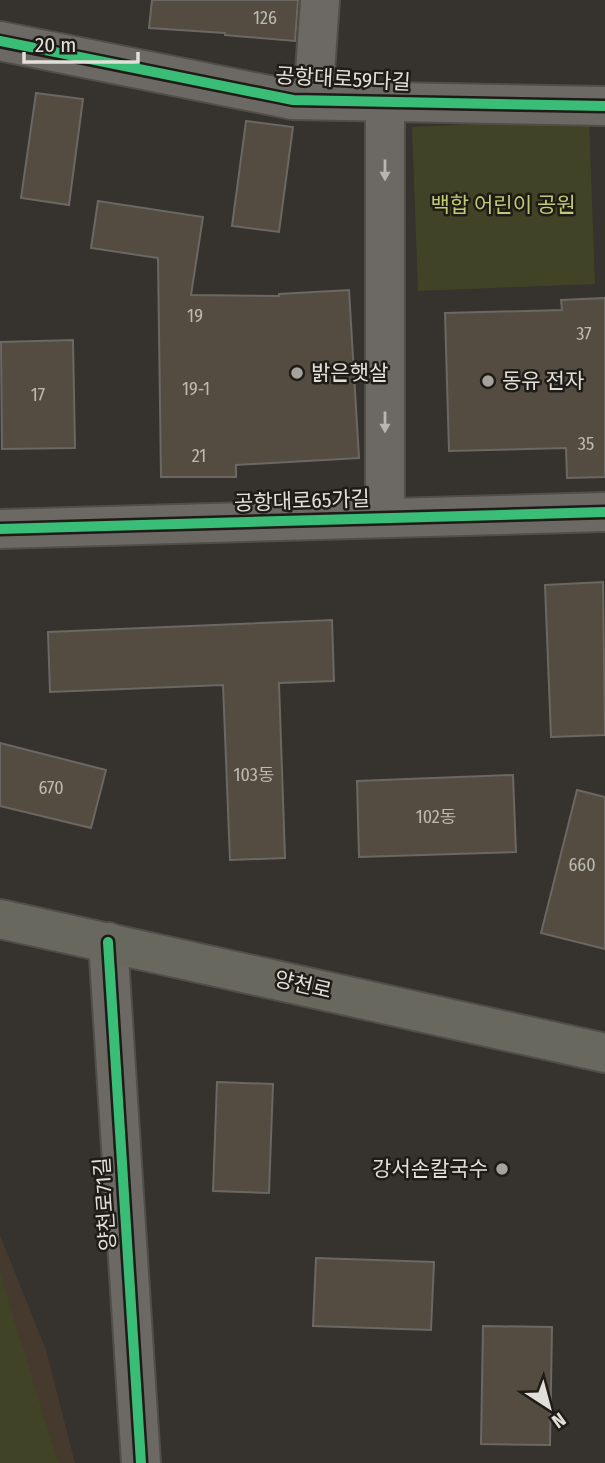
<svg xmlns="http://www.w3.org/2000/svg" width="605" height="1463" font-family="'Fira Sans Condensed','Noto Sans KR',sans-serif">
<style>
.built{fill:#453a2d}
.green{fill:#404325}
.building{fill:#544c41;stroke:#6b6763;stroke-width:2}
.lines{fill:none;stroke-linecap:round;stroke-linejoin:round}
.minor-casing{stroke:#514e49;stroke-width:42}
.major-casing{stroke:#514e49;stroke-width:42}
.minor{stroke:#6c6965;stroke-width:38}
.major{stroke:#69685e;stroke-width:38}
.cycleway-casing{stroke:#1f1b17;stroke-width:15}
.cycleway{stroke:#3abd76;stroke-width:10}
.oneway{fill:#b9b5b0}
.poi-dot{fill:#a6a29c;stroke:#1f1b17;stroke-width:2.5}
.labels{text-anchor:middle;stroke-width:5;stroke-linejoin:round;paint-order:stroke}
.number-label{font-size:18px;fill:#bebab2}
.street-label{font-size:21px;fill:#e2ded8;stroke:#1f1b17}
.park-label{font-size:21px;fill:#bfcb72;stroke:#1f1b17}
.poi-label{font-size:21px;fill:#e2ded8;stroke:#1f1b17;text-anchor:start}
</style>
<rect width="100%" height="100%" fill="#36322e"/>
<polygon class="built" points="0,1235 46,1350 75,1463 0,1463"/>
<g class="green">
<polygon points="589,119 595,284 418,291 412,127"/>
<polygon points="0,1273 58,1463 0,1463"/>
</g>
<g class="building">
<polygon points="152,0 298,0 295,41 225,35 225,33 149,28"/>
<polygon points="36,93 83,99 69,205 21,198"/>
<polygon points="246,121 293,127 279,232 232,226"/>
<polygon points="98,201 203,217 191,295 279,296 279,294 349,290 359,458 236,465 236,477 161,477 158,258 91,248"/>
<polygon points="605,298 605,477 567,478 566,448 449,451 445,313 562,310 561,300"/>
<polygon points="73,340 75,448 2,449 1,342"/>
<polygon points="603,582 605,735 551,737 545,585"/>
<polygon points="332,620 334,681 279,683 285,858 230,860 223,685 50,692 48,632"/>
<polygon points="0,743 106,770 91,828 0,806"/>
<polygon points="513,775 516,852 359,857 357,781"/>
<polygon points="577,790 605,797 605,949 541,933"/>
<polygon points="217,1082 273,1084 269,1193 213,1191"/>
<polygon points="316,1258 434,1262 431,1330 313,1326"/>
<polygon points="483,1326 552,1327 550,1445 481,1444"/>
</g>
<g class="lines">
<defs>
<g id="minor">
<polyline points="0,41 293,100 605,106"/>
<polyline points="313,100 320,0"/>
<polyline points="385,518 385,102"/>
<polyline points="0,529 605,512"/>
<polyline points="108,942 141,1463"/>
</g>
<polyline id="major" points="0,919 605,1053"/>
</defs>
<use href="#minor" class="minor-casing"/>
<use href="#major" class="major-casing"/>
<use href="#minor" class="minor"/>
<use href="#major" class="major"/>
<defs>
<g id="cycleway">
<polyline points="0,41 293,100 605,106"/>
<polyline points="0,529 605,512"/>
<polyline points="108,942 141,1463"/>
</g>
</defs>
<use href="#cycleway" class="cycleway-casing"/>
<use href="#cycleway" class="cycleway"/>
</g>
<defs><path id="oneway-solid" d="M-6-.8H1V-3.2L6.5 0L1 3.2V.8H-6Z" transform="scale(1.75)"/></defs>
<g class="oneway">
<use href="#oneway-solid" transform="translate(385 170) rotate(90)"/>
<use href="#oneway-solid" transform="translate(385 422) rotate(90)"/>
</g>
<g class="poi-dot">
<circle cx="297" cy="373" r="7"/>
<circle cx="488" cy="381" r="7"/>
<circle cx="502" cy="1169" r="7"/>
</g>
<g class="labels">
<g class="number-label">
<text x="265" y="24">126</text>
<text x="195" y="322">19</text>
<text x="584" y="340">37</text>
<text x="196" y="395">19-1</text>
<text x="38" y="401">17</text>
<text x="586" y="450">35</text>
<text x="199" y="462">21</text>
<text x="254" y="781">103동</text>
<text x="51" y="794">670</text>
<text x="436" y="823">102동</text>
<text x="582" y="871">660</text>
</g>
<g class="street-label">
<text transform="translate(343 79) rotate(3)" y="7">공항대로59다길</text>
<text transform="translate(302 501) rotate(-2)" y="7">공항대로65가길</text>
<text transform="translate(303 985) rotate(13)" y="7">양천로</text>
<text transform="translate(105 1204) rotate(-94)" y="7">양천로71길</text>
</g>
<g class="park-label">
<text x="503" y="212">백합 어린이 공원</text>
</g>
<g class="poi-label">
<text x="311" y="380">밝은햇살</text>
<text x="502" y="388">동유 전자</text>
<text x="488" y="1176" text-anchor="end">강서손칼국수</text>
</g>
</g>
<g transform="translate(549 1407) rotate(144)" stroke="#1f1b17" stroke-width="5" paint-order="stroke">
<path d="M0-5L12 26L0 18L-12 26Z" fill="#e2ded8"/>
<text y="-10" font-size="19" font-weight="bold" text-anchor="middle" fill="#e2ded8">N</text>
</g>
<path d="M24 52v10h114v-10" fill="none" stroke="#e2ded8" stroke-width="3.5"/>
<text x="35" y="52" font-size="21" fill="#e2ded8" stroke="#1f1b17" stroke-width="5" paint-order="stroke">20 m</text>
</svg>
